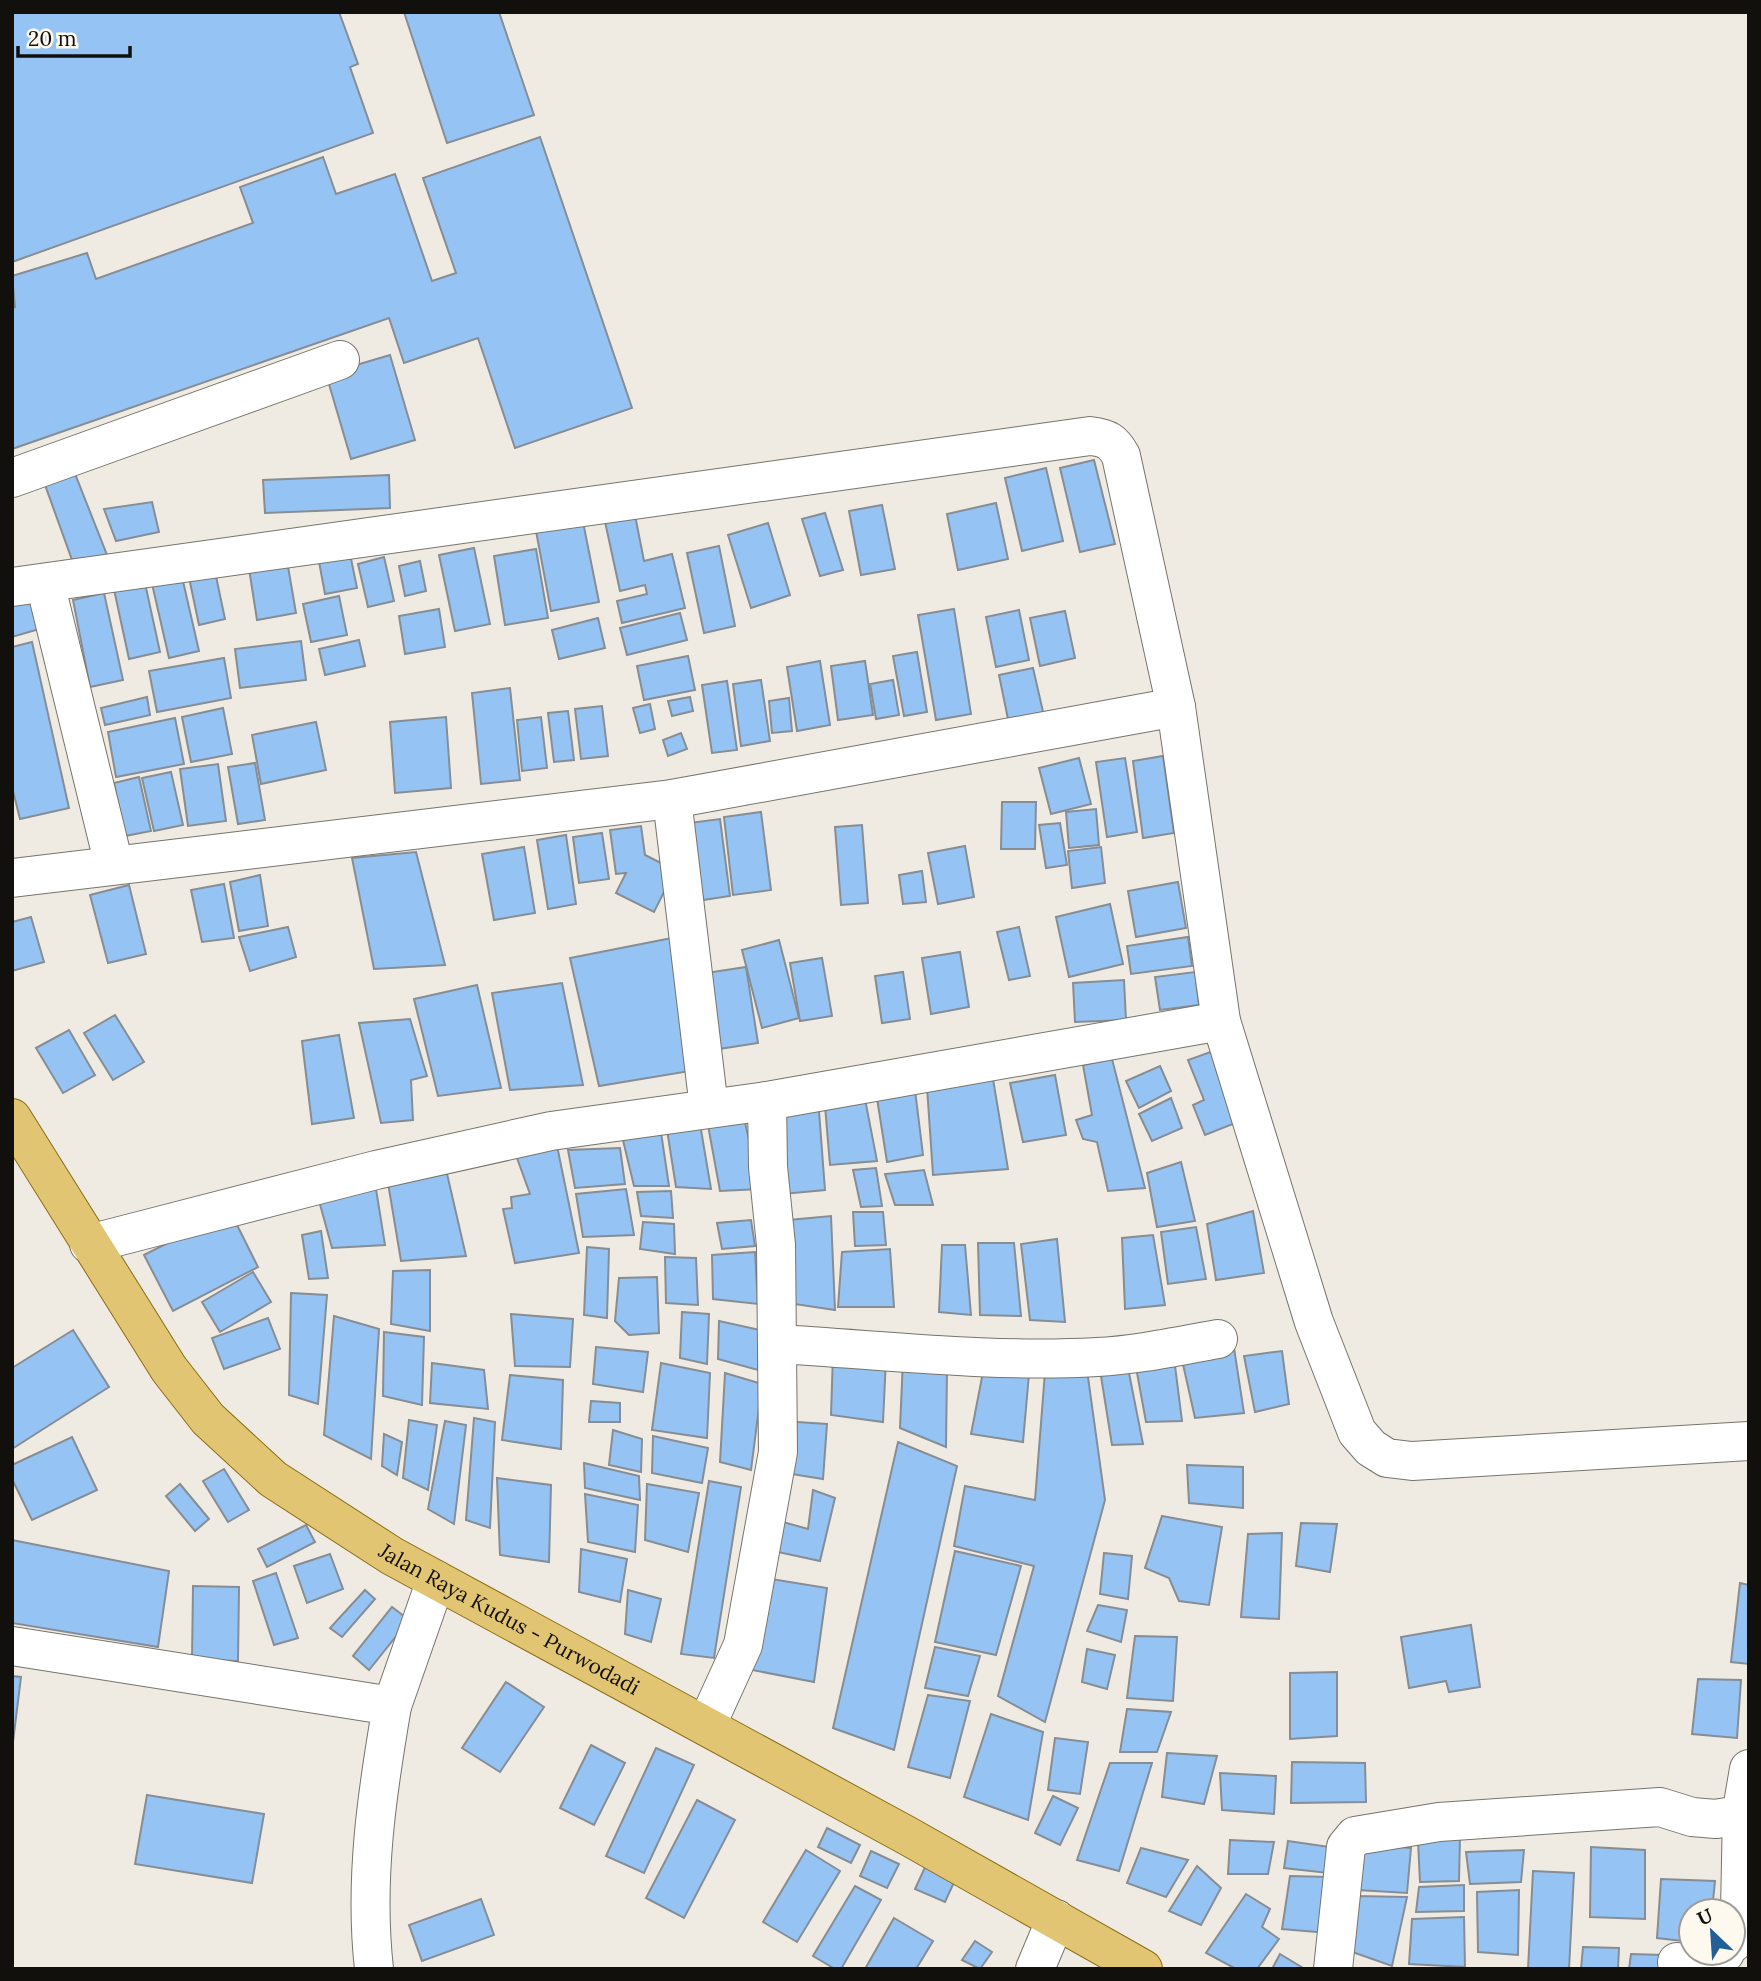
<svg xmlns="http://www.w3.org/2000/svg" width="1761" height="1981" font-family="Lora,serif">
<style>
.building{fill:#95c4f4;stroke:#868d94;stroke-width:2}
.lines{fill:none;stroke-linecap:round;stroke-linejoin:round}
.minor-casing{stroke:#77746b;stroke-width:40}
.major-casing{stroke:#8b6c12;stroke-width:40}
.minor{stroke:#fff;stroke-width:38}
.major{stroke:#e1c573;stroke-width:38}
.labels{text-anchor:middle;stroke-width:6;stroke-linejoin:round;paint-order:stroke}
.street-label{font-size:21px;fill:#11100d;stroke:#fdf9ef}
</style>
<rect width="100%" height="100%" fill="#f0ebe2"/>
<g class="building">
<polygon points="12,12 339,12 358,64 350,67 373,133 12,262"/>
<polygon points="404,12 499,12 534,115 447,143"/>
<polygon points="540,137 632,408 515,448 478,338 404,363 389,318 12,449 12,308 15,307 12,276 87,253 96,279 253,223 240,187 323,157 336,194 395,174 432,281 456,273 423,178"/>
<polygon points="390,355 415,440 351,459 326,374"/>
<polygon points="1094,460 1115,544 1080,552 1060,468"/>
<polygon points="70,461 109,560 76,571 40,471"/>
<polygon points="1046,468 1063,541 1022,551 1005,478"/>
<polygon points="389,475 390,508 265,513 263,480"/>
<polygon points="152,502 159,532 116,541 104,509"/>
<polygon points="996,503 1008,559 958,570 947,514"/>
<polygon points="882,505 895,569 861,575 849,511"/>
<polygon points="634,510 644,561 672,554 685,608 622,623 617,601 647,594 645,585 620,591 604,517"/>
<polygon points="825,513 843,570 820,576 802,519"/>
<polygon points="583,522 599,602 551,611 536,531"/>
<polygon points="768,523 790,595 751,608 728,535"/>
<polygon points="348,544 357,588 325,594 317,551"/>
<polygon points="719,546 735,626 704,633 687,553"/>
<polygon points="474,548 490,624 455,631 439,555"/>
<polygon points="285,549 296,613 257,620 247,556"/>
<polygon points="536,549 548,618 505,625 494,556"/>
<polygon points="384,557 394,601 368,607 358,564"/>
<polygon points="420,561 426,591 405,596 399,566"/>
<polygon points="213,562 225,619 199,625 187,568"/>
<polygon points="180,568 199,651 169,658 150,575"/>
<polygon points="143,574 160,652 129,659 112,580"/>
<polygon points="35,591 46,627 12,637 12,597"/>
<polygon points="104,593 123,680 90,687 73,600"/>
<polygon points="339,596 347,635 311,642 303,604"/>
<polygon points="439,609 445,647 405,654 399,616"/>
<polygon points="954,609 971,714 936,720 918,615"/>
<polygon points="1019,610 1029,660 996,667 986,617"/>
<polygon points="1065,611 1075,658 1040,666 1030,618"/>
<polygon points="680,613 687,640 627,655 620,628"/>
<polygon points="598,618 605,648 559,659 552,630"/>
<polygon points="359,640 365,666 325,675 319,649"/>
<polygon points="301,641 306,680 240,688 235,649"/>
<polygon points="32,642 69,808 20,819 12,787 12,647"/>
<polygon points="917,652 927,712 904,716 893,656"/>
<polygon points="688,656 695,690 644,700 637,666"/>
<polygon points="224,658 231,698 157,712 149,671"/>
<polygon points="820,661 830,725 797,731 787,667"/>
<polygon points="865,661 873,715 838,720 831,666"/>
<polygon points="1033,668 1044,716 1009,724 999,675"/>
<polygon points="761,680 770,741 741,746 733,684"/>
<polygon points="893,680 899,715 876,719 870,684"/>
<polygon points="727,681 737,750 712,753 702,685"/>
<polygon points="510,688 520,780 481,784 472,693"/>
<polygon points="147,697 150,715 105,725 101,708"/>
<polygon points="690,697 693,711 672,716 668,701"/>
<polygon points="789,698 792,731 772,733 769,701"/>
<polygon points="650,704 655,729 640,733 633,708"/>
<polygon points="602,706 608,756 581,759 575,709"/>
<polygon points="223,708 232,754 191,762 182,717"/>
<polygon points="568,711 574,760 554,762 548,713"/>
<polygon points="446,717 451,788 395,793 390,722"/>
<polygon points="541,717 547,768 522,771 517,720"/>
<polygon points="175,718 184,764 116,777 108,732"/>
<polygon points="316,722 326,770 261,784 252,735"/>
<polygon points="681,733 687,749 668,756 663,740"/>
<polygon points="1163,756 1174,833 1143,838 1133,761"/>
<polygon points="1079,758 1091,804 1051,814 1039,768"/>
<polygon points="1125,758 1137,832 1107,837 1096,762"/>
<polygon points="255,763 265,820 238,824 228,767"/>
<polygon points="218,764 226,821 188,826 180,769"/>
<polygon points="171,772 183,825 154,831 142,778"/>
<polygon points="139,777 151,831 125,836 114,783"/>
<polygon points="1002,802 1036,802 1035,849 1001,849"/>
<polygon points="1096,809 1099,845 1069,848 1066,812"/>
<polygon points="761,812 771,890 733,895 724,817"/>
<polygon points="720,819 730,896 703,900 689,823"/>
<polygon points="1060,823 1067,865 1046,868 1039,825"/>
<polygon points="862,825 868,903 841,905 835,827"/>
<polygon points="641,826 645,855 675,870 654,912 616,893 626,873 616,874 610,830"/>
<polygon points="602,833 609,879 579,883 573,837"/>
<polygon points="566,835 576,904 548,909 537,840"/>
<polygon points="965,846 974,897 938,904 928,853"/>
<polygon points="524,847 535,913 494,920 482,854"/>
<polygon points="1101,847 1105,883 1072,888 1068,851"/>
<polygon points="416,852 445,965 374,969 352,858"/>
<polygon points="922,871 926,902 903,904 899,875"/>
<polygon points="260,875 268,926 239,931 230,882"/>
<polygon points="1178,882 1186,928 1136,937 1128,891"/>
<polygon points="224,884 234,938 202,942 191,890"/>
<polygon points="129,885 146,954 108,963 90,895"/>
<polygon points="1110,904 1123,964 1069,977 1056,917"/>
<polygon points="31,917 44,962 12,971 12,922"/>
<polygon points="288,927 296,957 250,971 239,937"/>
<polygon points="1019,927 1030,976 1009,980 997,932"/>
<polygon points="682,936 696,1070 599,1086 570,958"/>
<polygon points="1188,937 1192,966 1131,974 1127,946"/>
<polygon points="779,940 799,1018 762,1028 742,950"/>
<polygon points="960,952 969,1007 931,1014 922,958"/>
<polygon points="822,958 832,1016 800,1021 790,963"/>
<polygon points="746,967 758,1043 719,1049 706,973"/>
<polygon points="903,972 910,1019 882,1023 875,976"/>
<polygon points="1195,972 1199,1005 1160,1010 1155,977"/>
<polygon points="1124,980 1126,1020 1075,1022 1073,983"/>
<polygon points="562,983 583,1085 510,1090 492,993"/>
<polygon points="477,985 501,1088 438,1096 414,999"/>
<polygon points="115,1015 144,1062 113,1080 84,1033"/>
<polygon points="410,1019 427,1076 411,1080 413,1120 381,1123 359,1023"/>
<polygon points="69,1030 95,1075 63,1093 36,1048"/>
<polygon points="339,1035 354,1118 312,1124 302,1041"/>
<polygon points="1216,1050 1243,1120 1205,1135 1193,1105 1204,1100 1188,1060"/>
<polygon points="1112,1059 1145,1188 1108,1191 1097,1142 1083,1139 1076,1120 1092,1115 1083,1065"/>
<polygon points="1160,1066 1171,1091 1139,1108 1126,1081"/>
<polygon points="1055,1075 1066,1135 1023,1142 1010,1083"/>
<polygon points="993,1079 1008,1169 933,1175 927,1087"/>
<polygon points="915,1090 923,1155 887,1162 876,1092"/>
<polygon points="818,1098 825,1190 783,1194 770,1106"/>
<polygon points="1171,1098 1182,1128 1152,1141 1139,1114"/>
<polygon points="865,1099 877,1161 830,1165 825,1106"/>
<polygon points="705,1109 742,1109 760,1189 720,1191"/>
<polygon points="665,1117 699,1118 711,1189 676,1187"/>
<polygon points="659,1119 669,1186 634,1186 621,1132"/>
<polygon points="555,1136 579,1253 515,1263 503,1209 512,1208 511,1197 530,1194 513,1147"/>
<polygon points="620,1148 625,1184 575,1188 568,1150"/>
<polygon points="1181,1162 1195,1221 1157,1227 1147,1173"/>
<polygon points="445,1165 466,1256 401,1261 386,1171"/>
<polygon points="876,1168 882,1206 861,1207 853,1170"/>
<polygon points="924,1170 933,1205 895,1205 885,1174"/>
<polygon points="376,1189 385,1245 332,1248 318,1197"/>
<polygon points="626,1189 634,1235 583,1237 576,1194"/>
<polygon points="671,1191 673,1218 641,1216 637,1192"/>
<polygon points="230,1211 258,1267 173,1311 144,1255"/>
<polygon points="1253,1211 1264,1273 1216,1280 1207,1224"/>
<polygon points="853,1212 883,1212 886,1245 855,1246"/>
<polygon points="831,1216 835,1310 781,1302 778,1221"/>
<polygon points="751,1220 755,1246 722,1249 717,1223"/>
<polygon points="643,1222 674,1224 675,1254 640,1249"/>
<polygon points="1196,1227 1206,1279 1168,1284 1161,1232"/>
<polygon points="321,1231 328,1278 309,1279 302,1235"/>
<polygon points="1153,1235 1165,1305 1125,1309 1122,1238"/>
<polygon points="1057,1239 1065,1322 1030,1320 1021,1244"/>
<polygon points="978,1243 1014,1243 1021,1316 980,1315"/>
<polygon points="942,1245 965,1245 971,1315 939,1312"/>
<polygon points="587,1247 609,1249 607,1318 584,1315"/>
<polygon points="890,1249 894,1307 838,1307 842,1252"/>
<polygon points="755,1252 758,1304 713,1299 712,1255"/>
<polygon points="665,1257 696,1258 698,1305 666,1303"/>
<polygon points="430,1270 430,1331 391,1324 393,1271"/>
<polygon points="253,1272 271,1302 220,1332 202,1302"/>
<polygon points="657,1277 659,1333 629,1335 615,1321 619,1278"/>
<polygon points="291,1293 327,1295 318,1404 289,1395"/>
<polygon points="682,1312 709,1314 707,1364 680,1358"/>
<polygon points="511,1314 573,1319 570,1367 515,1366"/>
<polygon points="334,1316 379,1329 371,1459 324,1435"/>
<polygon points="268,1318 280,1349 224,1369 212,1338"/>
<polygon points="719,1321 760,1330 758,1370 718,1359"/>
<polygon points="73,1330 109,1387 12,1449 12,1368"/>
<polygon points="384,1332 424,1337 422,1405 383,1396"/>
<polygon points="596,1347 648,1352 643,1392 593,1384"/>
<polygon points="1234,1348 1244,1413 1195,1418 1180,1351"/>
<polygon points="1282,1351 1289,1404 1255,1412 1244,1356"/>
<polygon points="833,1354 886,1359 883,1422 831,1415"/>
<polygon points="1174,1358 1182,1421 1146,1422 1135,1362"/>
<polygon points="903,1359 947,1369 946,1447 900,1428"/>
<polygon points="432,1363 484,1370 488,1409 430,1403"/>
<polygon points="661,1363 710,1373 707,1438 652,1430"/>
<polygon points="1128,1368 1143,1444 1112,1445 1100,1370"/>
<polygon points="1087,1370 1105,1500 1045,1722 998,1696 1034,1566 954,1546 965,1486 1035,1500 1045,1372"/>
<polygon points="983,1372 1029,1374 1023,1442 971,1434"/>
<polygon points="725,1373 762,1384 751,1470 720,1462"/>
<polygon points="510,1375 563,1380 561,1449 502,1440"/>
<polygon points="591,1401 620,1403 620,1422 589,1422"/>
<polygon points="474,1418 495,1422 490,1528 466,1520"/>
<polygon points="409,1420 437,1425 428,1490 403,1478"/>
<polygon points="445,1421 466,1425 454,1524 428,1509"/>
<polygon points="782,1421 827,1424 823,1479 779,1472"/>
<polygon points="613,1430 642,1439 641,1472 609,1465"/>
<polygon points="384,1434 402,1442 397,1475 382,1466"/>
<polygon points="653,1436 708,1448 702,1483 652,1473"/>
<polygon points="72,1437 97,1490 32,1520 12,1479 12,1465"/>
<polygon points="898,1442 957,1466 894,1750 833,1728"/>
<polygon points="584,1463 639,1476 640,1500 585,1488"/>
<polygon points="1187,1465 1243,1467 1243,1508 1189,1503"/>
<polygon points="224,1469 249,1510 228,1522 203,1481"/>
<polygon points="497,1478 551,1485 549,1562 500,1555"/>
<polygon points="709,1481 741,1487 714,1658 681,1654"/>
<polygon points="180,1484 209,1519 195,1531 166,1496"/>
<polygon points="647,1484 699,1493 688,1552 645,1540"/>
<polygon points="813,1490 835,1498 820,1561 778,1552 783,1522 808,1529"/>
<polygon points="585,1494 638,1505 635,1552 588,1542"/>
<polygon points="1162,1516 1222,1527 1209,1605 1179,1601 1169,1578 1145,1568"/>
<polygon points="1301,1523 1337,1524 1330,1572 1296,1566"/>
<polygon points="306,1525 315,1542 267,1567 258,1549"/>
<polygon points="1282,1533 1279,1619 1241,1617 1248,1534"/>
<polygon points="12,1540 169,1571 158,1647 12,1623"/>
<polygon points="581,1549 627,1559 620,1602 579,1592"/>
<polygon points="955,1551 1021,1566 996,1655 935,1642"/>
<polygon points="1104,1553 1132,1556 1128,1599 1100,1594"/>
<polygon points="330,1554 343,1589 307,1603 294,1566"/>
<polygon points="276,1573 298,1638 274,1645 253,1581"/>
<polygon points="759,1577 827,1588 814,1682 742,1668"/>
<polygon points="1740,1583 1749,1585 1749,1664 1731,1662"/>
<polygon points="193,1586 239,1587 238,1661 192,1660"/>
<polygon points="365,1590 375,1599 342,1637 330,1628"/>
<polygon points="628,1590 661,1599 651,1642 625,1634"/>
<polygon points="1098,1605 1127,1610 1121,1642 1087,1631"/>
<polygon points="392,1607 409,1620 369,1670 353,1656"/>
<polygon points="1471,1625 1480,1687 1449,1692 1446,1681 1409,1688 1401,1637"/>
<polygon points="1135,1636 1177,1637 1173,1701 1127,1698"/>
<polygon points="935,1647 980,1656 968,1696 925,1688"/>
<polygon points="1087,1649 1115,1655 1107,1689 1082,1682"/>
<polygon points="1337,1672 1337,1736 1290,1739 1290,1673"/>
<polygon points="12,1676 21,1677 12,1750"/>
<polygon points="1698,1679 1741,1680 1737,1738 1692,1734"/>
<polygon points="506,1682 544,1707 500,1772 462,1748"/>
<polygon points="928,1695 970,1701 950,1778 908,1767"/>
<polygon points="1127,1709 1171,1712 1157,1752 1120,1752"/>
<polygon points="991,1714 1043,1732 1028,1820 964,1797"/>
<polygon points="1055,1738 1088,1742 1080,1794 1048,1790"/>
<polygon points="591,1745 625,1763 594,1825 560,1808"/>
<polygon points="656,1748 694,1765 644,1873 606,1856"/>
<polygon points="1167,1753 1217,1756 1204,1804 1162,1797"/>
<polygon points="1292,1762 1365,1763 1366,1802 1291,1803"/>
<polygon points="1110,1763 1152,1763 1119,1871 1077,1860"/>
<polygon points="1220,1773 1276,1776 1274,1814 1222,1810"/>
<polygon points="147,1795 264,1814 252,1883 135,1864"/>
<polygon points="1053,1796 1078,1808 1060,1845 1035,1833"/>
<polygon points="697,1800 735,1820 684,1918 646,1898"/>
<polygon points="827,1828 860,1845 851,1863 818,1847"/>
<polygon points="1460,1837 1459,1881 1420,1882 1418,1841"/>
<polygon points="1230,1840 1274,1842 1268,1874 1228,1874"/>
<polygon points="1288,1841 1330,1847 1328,1873 1284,1868"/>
<polygon points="1365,1844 1411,1848 1407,1893 1358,1890"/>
<polygon points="1591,1847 1645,1850 1645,1919 1590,1917"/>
<polygon points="1141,1848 1188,1860 1166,1897 1127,1883"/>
<polygon points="806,1850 840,1871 797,1942 763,1922"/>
<polygon points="1524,1850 1521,1882 1470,1884 1466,1852"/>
<polygon points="871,1851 899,1864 887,1888 860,1876"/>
<polygon points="926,1865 956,1878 945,1902 915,1889"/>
<polygon points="1197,1866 1221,1888 1201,1925 1169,1911"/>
<polygon points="1533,1871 1574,1873 1569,1969 1528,1969"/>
<polygon points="1290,1876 1330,1877 1328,1933 1282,1929"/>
<polygon points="1661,1879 1715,1881 1712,1911 1691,1911 1691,1942 1657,1938"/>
<polygon points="1464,1885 1464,1911 1416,1912 1419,1887"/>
<polygon points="855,1886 881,1900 841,1969 835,1969 813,1956"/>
<polygon points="1519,1890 1518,1955 1478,1952 1477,1892"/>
<polygon points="1246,1894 1270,1909 1262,1927 1279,1939 1257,1969 1236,1969 1206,1953"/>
<polygon points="1355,1896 1407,1897 1392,1966 1344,1949"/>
<polygon points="481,1899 494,1935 422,1961 409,1925"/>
<polygon points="1464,1917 1465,1967 1409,1964 1412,1919"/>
<polygon points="894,1918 933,1941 916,1969 865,1969"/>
<polygon points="975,1941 992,1952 980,1969 962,1960"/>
<polygon points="1583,1947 1619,1948 1618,1969 1581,1969"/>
<polygon points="1280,1954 1303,1968 1302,1969 1272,1969"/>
<polygon points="1631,1954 1663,1955 1661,1969 1629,1969"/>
</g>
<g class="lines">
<defs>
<g id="minor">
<polyline points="12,478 340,360"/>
<polyline points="45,583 114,865"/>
<path d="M 12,587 L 1090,436 C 1107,438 1113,441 1121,456 L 1176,707 L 1221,1021 L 1314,1322 L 1357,1432 L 1371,1448 L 1387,1458 L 1412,1461 L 1749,1441"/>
<polyline points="672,799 709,1108"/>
<polyline points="12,878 672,799 1176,707"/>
<polyline points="89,1244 376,1170 551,1131 767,1101 1221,1021"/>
<path d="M 777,1344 C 884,1350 991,1363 1097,1357 C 1138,1355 1178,1346 1218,1339"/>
<path d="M 12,1646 L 392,1706 C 377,1793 364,1880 374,1969"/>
<polyline points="392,1706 436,1580"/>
<polyline points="706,1726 743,1645 778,1452 776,1245 768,1167 767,1101"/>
<polyline points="1733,1943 1740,1912 1742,1810"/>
<polyline points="1677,1962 1702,1966 1725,1953"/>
<polyline points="1035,1969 1056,1919"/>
<polyline points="1333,1969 1346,1847 1355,1836 1439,1822 1660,1807 1692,1817 1716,1819 1738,1815 1742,1810 1749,1769"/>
</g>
<g id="major">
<path id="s1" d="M 12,1118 L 169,1369 L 208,1419 L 273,1479 L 392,1556 L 906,1835 L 1143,1969"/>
</g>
</defs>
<use href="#minor" class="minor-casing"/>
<use href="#major" class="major-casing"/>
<use href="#minor" class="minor"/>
<use href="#major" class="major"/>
</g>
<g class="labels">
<g class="street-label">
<text dy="7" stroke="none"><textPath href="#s1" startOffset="723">Jalan Raya Kudus - Purwodadi</textPath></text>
</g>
</g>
<rect width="1761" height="1981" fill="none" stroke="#11100d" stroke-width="28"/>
<g transform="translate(1712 1932) rotate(335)"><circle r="33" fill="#fdf9ef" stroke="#9f9c95" stroke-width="2"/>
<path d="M0-5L12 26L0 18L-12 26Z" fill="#225f96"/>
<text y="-10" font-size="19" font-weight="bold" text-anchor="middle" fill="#11100d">U</text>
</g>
<path d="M18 46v10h112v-10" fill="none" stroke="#11100d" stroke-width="3.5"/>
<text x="28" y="46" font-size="21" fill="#11100d" stroke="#fdf9ef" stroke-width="5" paint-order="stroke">20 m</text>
</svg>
